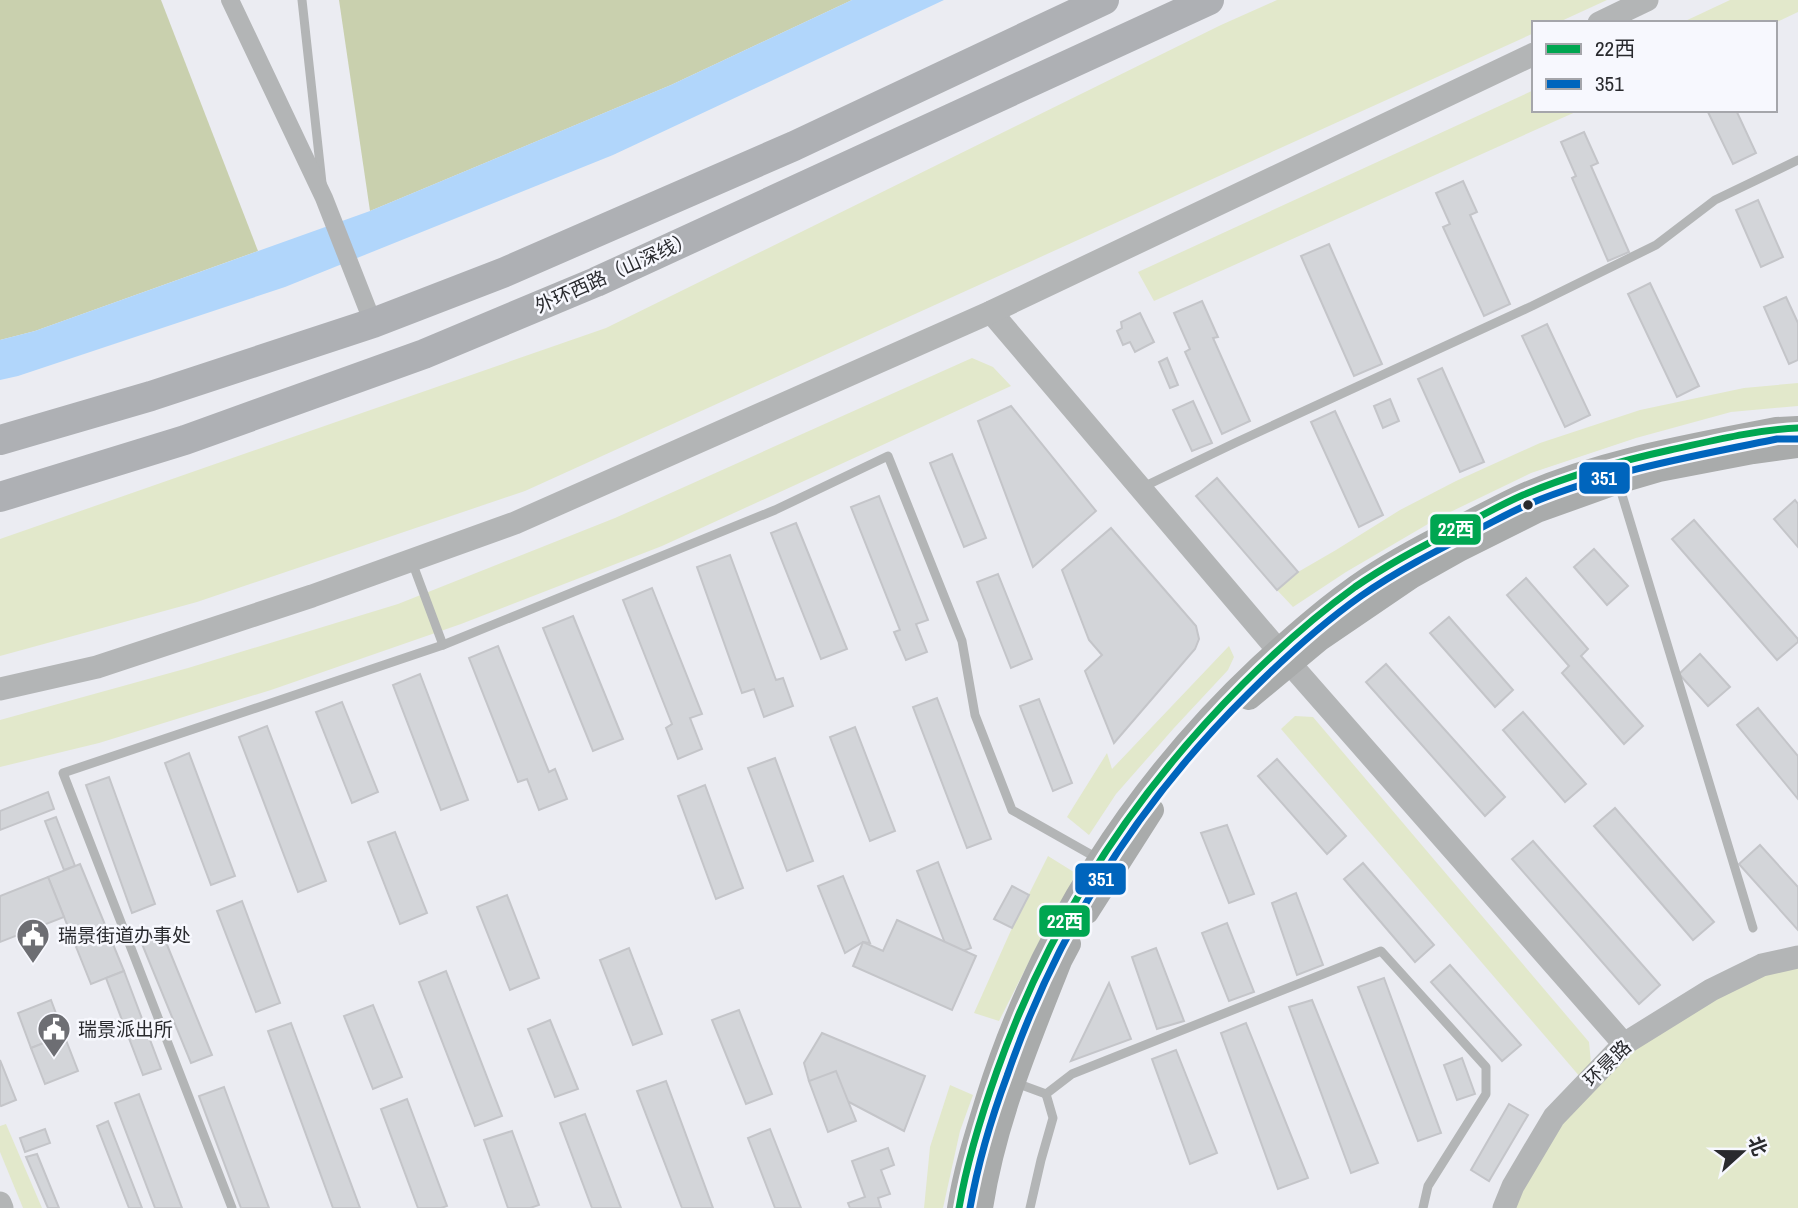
<svg xmlns="http://www.w3.org/2000/svg" width="1798" height="1208" font-family="'Archivo Narrow','Noto Sans SC',sans-serif">
<style>
.green{fill:#e2e8cb}
.forest{fill:#c9d0ae}
.water{fill:#b1d6fb}
.building{fill:#d3d5d9;stroke:#c4c5c9;stroke-width:2}
.lines{fill:none;stroke-linecap:round;stroke-linejoin:round}
.service{stroke:#b3b5b6;stroke-width:9}
.minor{stroke:#b3b5b6;stroke-width:18}
.tertiary{stroke:#b3b5b6;stroke-width:23}
.secondary{stroke:#a9abab;stroke-width:24}
.trunk{stroke:#aeb0b4;stroke-width:30}
.bus-1-casing{stroke:#f7f8fe;stroke-width:12}
.bus-2-casing{stroke:#f7f8fe;stroke-width:12}
.bus-1{stroke:#00a651;stroke-width:7}
.bus-2{stroke:#0065bd;stroke-width:7}
.bus-dot{fill:#292a2e;stroke:#f7f8fe;stroke-width:2.5}
.labels{text-anchor:middle;stroke-width:5;stroke-linejoin:round;paint-order:stroke}
.street-label{font-size:19px;fill:#292a2e;stroke:#f7f8fe}
.poi-label{font-size:19px;fill:#292a2e;stroke:#f7f8fe;text-anchor:start}
.line-badge{stroke:#f7f8fe;stroke-width:2.5}
.badge-label{font-size:19px;text-anchor:middle;font-weight:bold;fill:#fff}
</style>
<rect width="100%" height="100%" fill="#ebecf2"/>
<g class="green">
<polygon points="1277,0 1607,0 1557,23 1534,23 1534,33 525,491 197,602 0,656 0,539 606,328 1221,25"/>
<polygon points="1730,0 1798,0 1798,12 1775,23 1681,23"/>
<polygon points="1534,90 1534,110 1580,110 1154,301 1138,272"/>
<polygon points="972,358 993,367 1011,386 662,546 461,624 271,690 99,743 0,767 0,720 188,668 398,604 615,518"/>
<polygon points="1798,383 1798,406 1731,412 1636,438 1531,473 1440,517 1346,572 1293,607 1277,590 1298,572 1336,550 1400,510 1456,481 1540,443 1640,410 1744,388"/>
<polygon points="1229,646 1234,657 1228,670 1174,728 1116,794 1089,835 1067,817 1107,753 1112,769"/>
<polygon points="1295,716 1313,717 1589,1042 1591,1063 1581,1078 1281,729"/>
<polygon points="1048,856 1077,874 1041,938 999,1021 974,1013 1012,928"/>
<polygon points="1798,957 1798,1208 1504,1208 1513,1186 1624,1044"/>
<polygon points="950,1085 973,1095 960,1131 943,1208 924,1208 930,1147"/>
<polygon points="6,1124 42,1208 23,1208 0,1152 0,1126"/>
</g>
<g class="forest">
<polygon points="0,0 161,0 258,251 35,331 0,340"/>
<polygon points="339,0 852,0 671,85 370,211"/>
</g>
<polygon class="water" points="852,0 944,0 613,155 285,287 18,376 0,380 0,340 35,331 370,211 671,85"/>
<g class="building">
<polygon points="1707,110 1736,110 1756,153 1733,164"/>
<polygon points="1584,132 1598,163 1591,166 1629,252 1608,261 1572,178 1576,176 1561,142"/>
<polygon points="1463,181 1477,212 1470,215 1510,304 1484,316 1443,227 1450,224 1436,193"/>
<polygon points="1758,200 1783,257 1761,267 1736,210"/>
<polygon points="1329,244 1382,364 1354,376 1301,256"/>
<polygon points="1650,283 1699,386 1677,397 1628,294"/>
<polygon points="1786,297 1798,323 1798,360 1789,364 1764,307"/>
<polygon points="1202,301 1218,337 1213,338 1250,421 1222,434 1185,352 1190,349 1174,313"/>
<polygon points="1140,313 1154,342 1135,352 1130,342 1123,345 1117,331 1122,328 1121,322"/>
<polygon points="1547,324 1590,415 1565,427 1522,336"/>
<polygon points="1167,358 1178,385 1170,388 1159,362"/>
<polygon points="1442,368 1484,462 1460,472 1418,379"/>
<polygon points="1390,399 1399,421 1383,428 1374,406"/>
<polygon points="1193,401 1212,443 1192,451 1173,410"/>
<polygon points="1011,406 1096,511 1033,567 978,421"/>
<polygon points="1335,411 1383,515 1359,527 1311,422"/>
<polygon points="952,454 986,538 964,547 930,463"/>
<polygon points="1217,478 1298,572 1277,590 1196,496"/>
<polygon points="879,496 928,620 916,624 927,652 906,660 894,632 900,630 851,507"/>
<polygon points="1795,500 1798,504 1798,547 1774,519"/>
<polygon points="1694,520 1798,639 1798,642 1777,660 1672,539"/>
<polygon points="796,523 847,649 821,659 771,533"/>
<polygon points="1111,528 1196,626 1199,639 1195,649 1114,743 1085,671 1102,655 1089,640 1062,570"/>
<polygon points="1594,549 1628,586 1607,605 1574,567"/>
<polygon points="730,555 776,680 783,678 793,706 764,717 754,689 742,693 697,567"/>
<polygon points="998,574 1032,659 1011,668 977,582"/>
<polygon points="1526,578 1588,649 1581,656 1643,726 1624,744 1562,673 1569,666 1507,595"/>
<polygon points="652,588 702,714 690,718 702,749 678,759 666,728 672,724 623,600"/>
<polygon points="573,616 623,739 593,751 543,628"/>
<polygon points="1449,617 1513,690 1495,707 1430,633"/>
<polygon points="498,646 549,772 555,769 567,799 539,810 527,779 518,782 469,658"/>
<polygon points="1700,654 1730,687 1708,706 1679,674"/>
<polygon points="1386,664 1505,797 1485,816 1366,682"/>
<polygon points="420,674 468,800 441,810 393,685"/>
<polygon points="937,698 991,839 967,848 913,707"/>
<polygon points="1039,699 1072,783 1053,791 1020,706"/>
<polygon points="342,702 378,792 352,803 316,712"/>
<polygon points="1758,708 1798,756 1798,799 1737,725"/>
<polygon points="1523,712 1586,784 1565,802 1503,730"/>
<polygon points="267,726 326,881 298,892 239,737"/>
<polygon points="855,727 895,831 870,841 830,737"/>
<polygon points="189,753 235,876 211,885 165,763"/>
<polygon points="775,758 813,861 787,871 748,768"/>
<polygon points="1277,759 1346,836 1327,854 1258,776"/>
<polygon points="109,777 155,904 132,913 86,785"/>
<polygon points="705,785 743,888 716,899 678,796"/>
<polygon points="48,792 54,809 0,830 0,811"/>
<polygon points="1615,808 1714,922 1693,940 1594,826"/>
<polygon points="56,817 75,866 64,870 45,821"/>
<polygon points="1227,825 1254,894 1229,903 1201,833"/>
<polygon points="395,832 427,913 400,924 368,842"/>
<polygon points="1533,841 1660,985 1639,1004 1512,859"/>
<polygon points="1760,845 1798,887 1798,930 1739,864"/>
<polygon points="938,862 971,948 950,956 917,871"/>
<polygon points="1363,863 1434,945 1415,962 1344,879"/>
<polygon points="80,864 124,971 91,984 48,877"/>
<polygon points="843,876 870,943 863,942 845,953 818,886"/>
<polygon points="48,877 64,917 0,942 0,896"/>
<polygon points="1012,886 1029,895 1012,928 994,919"/>
<polygon points="1296,893 1323,965 1297,975 1272,903"/>
<polygon points="507,895 539,978 510,990 477,907"/>
<polygon points="242,901 280,1003 256,1012 217,911"/>
<polygon points="897,920 976,956 952,1010 853,966 863,942 883,951"/>
<polygon points="1227,923 1254,992 1229,1001 1202,933"/>
<polygon points="163,935 212,1055 191,1063 142,944"/>
<polygon points="629,948 662,1034 633,1045 600,960"/>
<polygon points="1156,948 1184,1021 1157,1029 1132,957"/>
<polygon points="1450,965 1521,1045 1502,1061 1431,982"/>
<polygon points="124,971 161,1069 143,1075 106,978"/>
<polygon points="446,971 502,1116 475,1126 419,982"/>
<polygon points="1384,978 1441,1133 1418,1141 1358,987"/>
<polygon points="1109,983 1131,1039 1071,1061"/>
<polygon points="51,1000 64,1035 31,1048 18,1013"/>
<polygon points="1312,1000 1378,1163 1351,1173 1289,1007"/>
<polygon points="373,1005 402,1077 373,1089 344,1016"/>
<polygon points="739,1010 772,1094 746,1104 712,1020"/>
<polygon points="550,1020 578,1089 555,1097 528,1029"/>
<polygon points="291,1023 360,1208 333,1208 268,1031"/>
<polygon points="1246,1023 1308,1178 1278,1189 1221,1033"/>
<polygon points="822,1033 925,1076 904,1131 809,1081 804,1063"/>
<polygon points="64,1035 78,1071 45,1084 31,1048"/>
<polygon points="1176,1050 1217,1153 1190,1164 1152,1059"/>
<polygon points="1462,1058 1475,1094 1457,1100 1444,1065"/>
<polygon points="0,1060 16,1100 1,1106 0,1105"/>
<polygon points="836,1071 856,1121 828,1132 809,1081"/>
<polygon points="666,1081 713,1208 682,1208 637,1091"/>
<polygon points="224,1087 269,1208 241,1208 199,1096"/>
<polygon points="139,1094 182,1208 155,1208 115,1103"/>
<polygon points="407,1099 447,1206 441,1208 418,1208 381,1109"/>
<polygon points="1509,1104 1528,1115 1489,1181 1471,1170"/>
<polygon points="585,1114 621,1208 592,1208 560,1123"/>
<polygon points="108,1121 142,1208 129,1208 97,1126"/>
<polygon points="45,1129 50,1143 25,1152 20,1138"/>
<polygon points="770,1129 801,1208 775,1208 748,1138"/>
<polygon points="512,1131 539,1205 530,1208 508,1208 484,1140"/>
<polygon points="888,1148 894,1165 881,1170 890,1194 878,1198 881,1208 850,1208 848,1203 865,1197 852,1161"/>
<polygon points="37,1154 59,1208 48,1208 26,1157"/>
</g>
<g class="lines">
<g class="service">
<polyline points="302,0 322,183"/>
<polyline points="1619,485 1753,928"/>
<polyline points="1143,487 1237,442 1532,306 1656,245 1715,200 1798,160"/>
<polyline points="412,562 443,645"/>
<polyline points="1016,1083 1046,1094"/>
<polyline points="1046,1094 1072,1074 1381,951 1486,1067 1486,1094 1428,1186 1423,1208"/>
<polyline points="232,1208 63,773 443,645 775,510 888,456 962,641 975,715 1012,810 1097,858"/>
<polyline points="1030,1208 1041,1160 1053,1118 1046,1094"/>
</g>
<polyline class="minor" points="230,0 324,198 373,323"/>
<g class="tertiary">
<polyline points="1599,23 1647,0"/>
<polyline points="991,312 1278,650 1624,1044"/>
<polyline points="0,689 97,667 312,596 515,523 991,312 1534,54"/>
<polyline points="0,1203 2,1208"/>
<polyline points="1504,1208 1513,1186 1554,1117 1624,1044 1711,990 1762,965 1798,957"/>
</g>
<g class="secondary">
<polyline points="1249,698 1320,639 1411,577 1459,550 1537,511 1618,482 1659,470 1753,452 1798,446"/>
<polyline points="1087,912 1152,810"/>
<path d="M 959,1208 C 965,1170 977,1133 988,1097 C 1040,932 1135,784 1261,666 C 1295,635 1330,604 1369,578 C 1401,557 1436,539 1470,522 C 1488,513 1506,503 1524,495 C 1604,460 1691,446 1776,429 L 1798,428"/>
<path d="M 981,1208 C 994,1122 1028,1042 1060,961 L 1069,944"/>
</g>
<g class="trunk">
<polyline points="0,440 151,396 373,323 505,272 794,146 1104,0"/>
<polyline points="0,497 185,440 424,354 596,282 1209,0"/>
</g>
<defs>
<path id="bus-1" d="M 959,1208 C 967,1161 981,1116 997,1071 C 1049,924 1133,794 1243,684 C 1278,649 1315,616 1355,587 C 1387,565 1422,546 1457,529 C 1479,517 1500,505 1523,495 C 1570,475 1620,461 1670,450 C 1712,441 1755,430 1798,428"/>
<path id="bus-2" d="M 970,1208 C 978,1163 991,1119 1007,1076 C 1057,931 1139,802 1248,694 C 1283,659 1320,625 1361,596 C 1397,571 1436,551 1475,531 C 1493,522 1510,512 1529,504 C 1608,471 1693,456 1777,439 L 1798,439"/>
</defs>
<use href="#bus-1" class="bus-1-casing"/>
<use href="#bus-2" class="bus-2-casing"/>
<use href="#bus-1" class="bus-1"/>
<use href="#bus-2" class="bus-2"/>
</g>
<defs>
<symbol id="civic-pin" viewBox="-11 -11 22 30"><path d="M0 17L-7.5 6A9.5 9.5 0 1 1 7.5 6Z" fill="#6d6e73" stroke="#f7f8fe"/><path d="M-.6-6.5H3V-4.5H.6V-3L4-1V1h2V6H-6V1h2V-1L-.6-3ZM-1.2 2.5V6h2.4V2.5Z" fill="#fff"/></symbol>
</defs>
<g fill-rule="evenodd">
<use href="#civic-pin" x="14" y="916" width="38" height="52"/>
<use href="#civic-pin" x="35" y="1010" width="38" height="52"/>
</g>
<circle class="bus-dot" cx="1528" cy="505" r="6"/>
<g class="labels">
<g class="street-label">
<text transform="translate(614 272) rotate(-24)" y="7">外环西路（山深线）</text>
<text transform="translate(1607 1063) rotate(-44)" y="7">环景路</text>
</g>
<g class="poi-label">
<text x="58" y="942">瑞景街道办事处</text>
<text x="78" y="1036">瑞景派出所</text>
</g>
</g>
<g class="line-badge">
<rect x="1578" y="461" width="53" height="34" rx="7" fill="#0065bd"/>
<rect x="1429" y="513" width="53" height="33" rx="7" fill="#00a651"/>
<rect x="1074" y="862" width="53" height="34" rx="7" fill="#0065bd"/>
<rect x="1038" y="904" width="53" height="34" rx="7" fill="#00a651"/>
</g>
<g class="badge-label">
<text x="1604" y="485">351</text>
<text x="1456" y="536">22西</text>
<text x="1101" y="886">351</text>
<text x="1065" y="928">22西</text>
</g>
<rect x="1532" y="21" width="245" height="91" fill="#f7f8fe" stroke="#a5a6ab" stroke-width="2"/>
<rect x="1546" y="44" width="35" height="10" fill="#00a651" stroke="#a5a6ab" stroke-width="2"/>
<text x="1595" y="56" font-size="21" fill="#292a2e">22西</text>
<rect x="1546" y="79" width="35" height="10" fill="#0065bd" stroke="#a5a6ab" stroke-width="2"/>
<text x="1595" y="91" font-size="21" fill="#292a2e">351</text>
<g transform="translate(1742 1152) rotate(69)" stroke="#f7f8fe" stroke-width="5" paint-order="stroke">
<path d="M0-5L12 26L0 18L-12 26Z" fill="#292a2e"/>
<text y="-10" font-size="19" font-weight="bold" text-anchor="middle" fill="#292a2e">北</text>
</g>
</svg>
